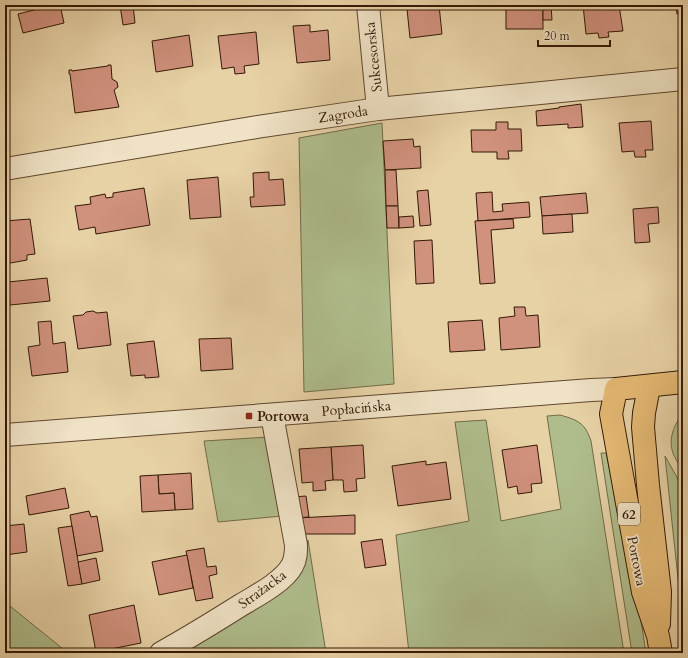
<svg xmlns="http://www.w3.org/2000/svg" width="688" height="658" font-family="Cardo,serif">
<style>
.green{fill:#afbd8c;stroke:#716b48}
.building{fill:#d0917d;stroke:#331905}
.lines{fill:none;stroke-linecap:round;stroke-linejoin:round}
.street-casing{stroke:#60472d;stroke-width:24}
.primary-casing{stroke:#331905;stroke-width:24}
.path{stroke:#331905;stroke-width:2.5;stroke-dasharray:1 2;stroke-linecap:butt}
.street{stroke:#efe2c5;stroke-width:22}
.primary{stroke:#e4b973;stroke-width:22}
.poi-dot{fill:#8f2418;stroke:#efe2c5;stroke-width:1.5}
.labels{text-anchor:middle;stroke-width:3.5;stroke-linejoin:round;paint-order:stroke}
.shield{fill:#efe2c5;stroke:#6b553f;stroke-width:1}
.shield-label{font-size:13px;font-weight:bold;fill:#331905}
.street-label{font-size:14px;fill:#331905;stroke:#efe2c5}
.poi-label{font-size:14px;font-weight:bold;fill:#331905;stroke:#efe2c5;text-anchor:start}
</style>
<rect width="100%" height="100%" fill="#e7d2a6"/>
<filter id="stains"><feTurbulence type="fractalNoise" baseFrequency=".005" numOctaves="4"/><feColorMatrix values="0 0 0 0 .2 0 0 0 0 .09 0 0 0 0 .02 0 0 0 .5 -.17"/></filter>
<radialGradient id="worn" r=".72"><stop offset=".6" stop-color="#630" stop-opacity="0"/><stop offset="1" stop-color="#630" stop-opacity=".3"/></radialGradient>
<g class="green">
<polygon points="382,123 394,384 304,392 299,138"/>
<path d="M 683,414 L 683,461 L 680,467 C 678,462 674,457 673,453 C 668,439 674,424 683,414 Z"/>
<path d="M 560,415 C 578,420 585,423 591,441 L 624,653 L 409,653 L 396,535 L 469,521 L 455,422 L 486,420 L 501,521 L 561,509 L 547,416 Z"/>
<polygon points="269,437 282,516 218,522 204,441"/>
<polygon points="601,453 606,453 639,608 646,653 632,653"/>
<polygon points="665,456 678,479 683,521 683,653 679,588"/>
<polygon points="308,540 326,653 187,653 186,649 219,631 244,615 303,560"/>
<polygon points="5,602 68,653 5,653"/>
</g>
<g class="building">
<polygon points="54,5 60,5 64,23 23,33 18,14"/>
<polygon points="120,5 133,5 135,23 123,25"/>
<polygon points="439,5 442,34 410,38 407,9"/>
<rect x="506" y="5" width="37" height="24"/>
<polygon points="543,5 551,5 552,20 543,20"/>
<polygon points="583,5 619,5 623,31 608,32 609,37 599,38 598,33 586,34"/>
<polygon points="676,5 683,5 683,14 677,14"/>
<polygon points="310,25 310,32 328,30 330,60 297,63 293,26"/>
<polygon points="256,32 259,64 244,66 245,73 235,74 234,67 222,69 218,36"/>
<polygon points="189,35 193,66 156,72 152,41"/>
<polygon points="108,65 111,65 112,79 117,82 118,87 114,90 119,107 75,113 70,74 69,74 69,70 72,70 72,71 108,66"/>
<polygon points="581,104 583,127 568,128 568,124 537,126 536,111 559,108 559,107"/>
<polygon points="651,121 653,150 645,150 646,157 635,157 634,151 622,152 619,123"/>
<polygon points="496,122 508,122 508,129 521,129 522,151 508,151 509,159 497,159 497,152 472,152 471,130 496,130"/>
<polygon points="413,139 414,147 420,146 421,168 385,170 383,141"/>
<polygon points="385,170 396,170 398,206 386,206"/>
<polygon points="269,172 269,180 283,179 285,205 251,207 250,197 254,197 253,173"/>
<polygon points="218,177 221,217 190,219 187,180"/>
<polygon points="144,188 150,225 96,234 95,227 79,230 75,206 91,204 90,197 105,194 106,198 113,197 113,193"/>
<polygon points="428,190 431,225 420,226 417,191"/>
<polygon points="492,192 493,212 503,211 502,204 529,202 530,217 478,221 476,193"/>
<polygon points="586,193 588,213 542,216 540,197"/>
<polygon points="386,206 398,206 399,228 387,228"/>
<polygon points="658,207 659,223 648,224 650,242 635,243 633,209"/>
<polygon points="572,214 573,232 543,234 542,216"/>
<polygon points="413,216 414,227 399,228 399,217"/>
<polygon points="30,219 35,254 27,255 27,260 5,264 5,221"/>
<polygon points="513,219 514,228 491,230 495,283 480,284 475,221"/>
<polygon points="432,240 434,283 416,284 414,241"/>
<polygon points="47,278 50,301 10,305 8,282"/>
<polygon points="514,307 525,307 526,316 538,315 540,347 501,350 499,318 515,316"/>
<polygon points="93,311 97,313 107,312 111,345 78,349 73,316 83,315 86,312"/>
<polygon points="482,320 485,350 450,352 448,322"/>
<polygon points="51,321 53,344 65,342 68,372 32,376 28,347 40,345 38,322"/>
<polygon points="231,338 233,369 201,371 199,339"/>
<polygon points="154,341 159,377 145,378 145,375 131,376 127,344"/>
<polygon points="363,445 365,478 356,479 357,491 344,492 343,480 333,480 331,447"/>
<polygon points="537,445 542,483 531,484 532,492 518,494 517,486 508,488 502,450"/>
<polygon points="331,447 333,480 325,481 326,490 313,491 313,482 302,483 299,449"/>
<polygon points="426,461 426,465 446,462 451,499 398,506 392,466"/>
<polygon points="191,473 193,509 175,510 174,493 159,494 158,475"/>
<polygon points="158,475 159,494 174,493 175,510 142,512 140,476"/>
<polygon points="65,488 69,508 29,515 26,496"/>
<polygon points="306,496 309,517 297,518 293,497"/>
<polygon points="89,511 91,517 97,516 103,551 77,556 70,515"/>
<polygon points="355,515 355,534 300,534 297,518"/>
<polygon points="24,524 27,552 5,555 5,526"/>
<polygon points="72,526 82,584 68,586 58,528"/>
<polygon points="382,539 386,565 365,568 361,542"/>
<polygon points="204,548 207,567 216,566 217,574 209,576 213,598 196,601 186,551"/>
<polygon points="187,555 193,588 159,595 152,562"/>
<polygon points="96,558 100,580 82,584 78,562"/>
<polygon points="134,605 141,643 96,652 89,615"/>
</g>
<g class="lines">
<defs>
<g id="street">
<polyline points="368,5 378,109"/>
<polyline points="5,169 257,127 378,109 683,79"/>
<polyline points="5,435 591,390 616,389"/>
<path d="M 161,653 C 188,638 214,622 241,605 C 256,596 283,582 292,566 C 296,559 296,553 296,545 L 272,415"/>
</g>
<g id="primary">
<polyline points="649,387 644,413 643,427 648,485 660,592 659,624"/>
<polyline points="661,653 658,636 643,592 611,414 616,389 683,382"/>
</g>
</defs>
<use href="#street" class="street-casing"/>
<use href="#primary" class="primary-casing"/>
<polyline class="path" points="683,470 681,477 683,480"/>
<use href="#street" class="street"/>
<use href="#primary" class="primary"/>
</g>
<rect class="poi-dot" x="245" y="412" width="8" height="8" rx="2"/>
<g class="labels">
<rect class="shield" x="618" y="503" width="22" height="22" rx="3"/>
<g class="shield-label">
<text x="629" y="519">62</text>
</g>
<g class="street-label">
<text transform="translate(373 57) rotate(-96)" y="5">Sukcesorska</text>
<text transform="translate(343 114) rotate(-9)" y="5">Zagroda</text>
<text transform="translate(356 408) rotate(-5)" y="5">Popłacińska</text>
<text transform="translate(637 561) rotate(79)" y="5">Portowa</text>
<text transform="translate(262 589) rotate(-36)" y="5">Strażacka</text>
</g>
<g class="poi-label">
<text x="257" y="421">Portowa</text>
</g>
</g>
<rect width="688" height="658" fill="none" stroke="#e7d2a6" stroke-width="20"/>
<rect x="6" y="6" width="676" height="646" fill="none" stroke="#331905" stroke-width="2"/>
<rect x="10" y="10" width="668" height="638" fill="none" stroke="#331905"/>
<path d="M538 40v6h72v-6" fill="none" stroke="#331905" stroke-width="2"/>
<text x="544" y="40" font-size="12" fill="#331905" stroke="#efe2c5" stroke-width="3" paint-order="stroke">20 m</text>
<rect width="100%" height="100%" filter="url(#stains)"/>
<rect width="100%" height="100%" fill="url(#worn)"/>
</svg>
